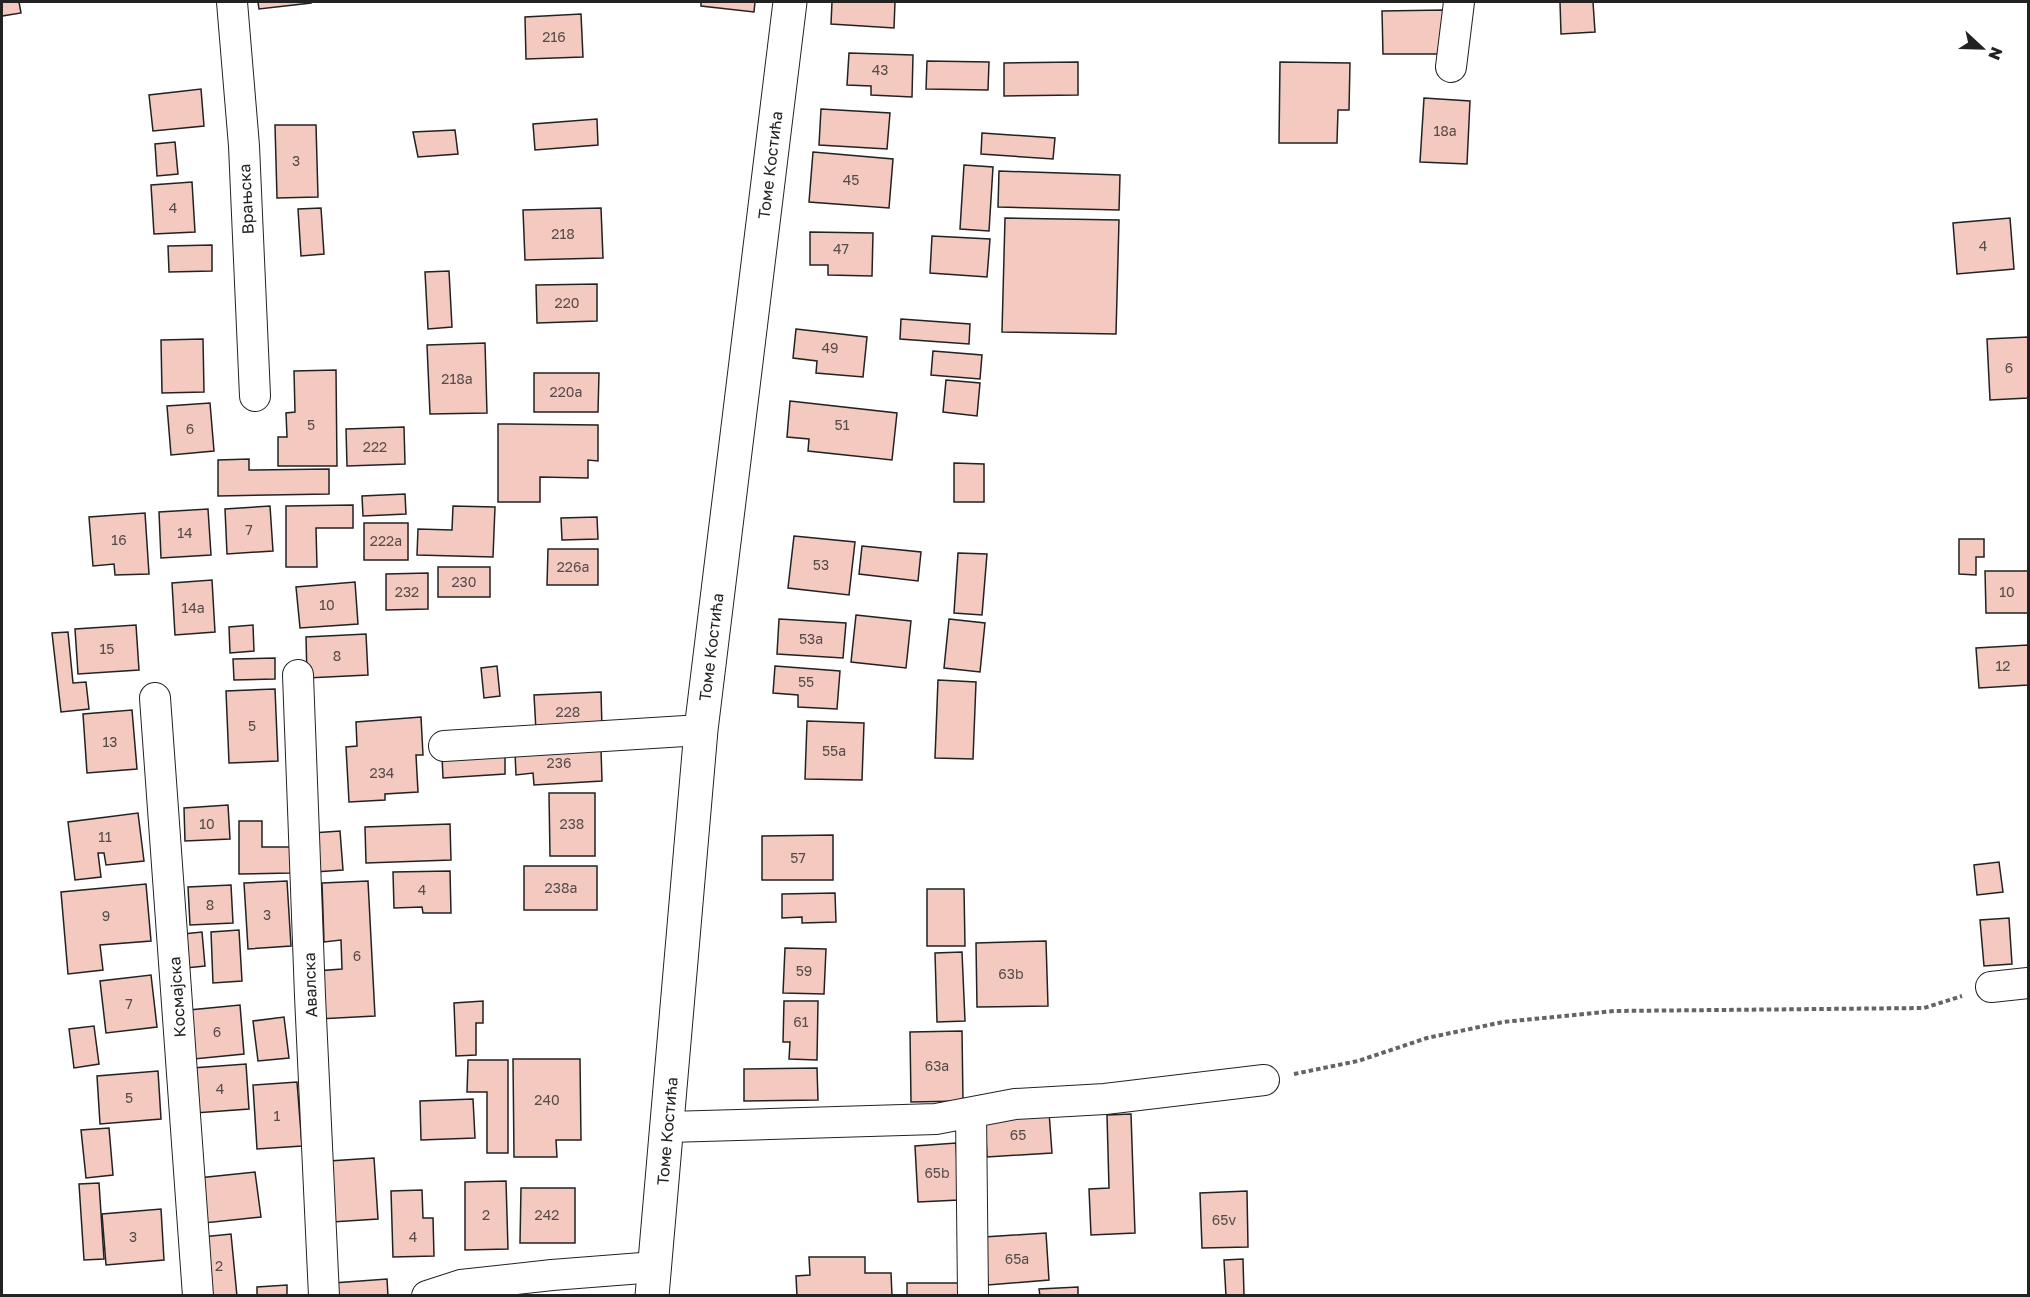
<svg xmlns="http://www.w3.org/2000/svg" width="2030" height="1297" font-family="'Golos Text',sans-serif">
<style>
.building{fill:#f3c9c0;stroke:#222;stroke-width:1.5}
.lines{fill:none;stroke-linecap:round;stroke-linejoin:round}
.minor-casing{stroke:#222;stroke-width:32}
.tertiary-casing{stroke:#222;stroke-width:35}
.path{stroke:#646464;stroke-width:4;stroke-dasharray:4.5 3;stroke-linecap:butt}
.minor{stroke:#fff;stroke-width:30}
.tertiary{stroke:#fff;stroke-width:33}
.labels{text-anchor:middle;stroke-width:4.5;stroke-linejoin:round;paint-order:stroke}
.number-label{font-size:14px;fill:#564c4a}
.street-label{font-size:16px;fill:#222;stroke:#fff}
</style>
<rect width="100%" height="100%" fill="#fff"/>
<g class="building">
<polygon points="2,2 19,2 21,13 2,16"/>
<polygon points="258,2 311,2 311,3 259,9"/>
<polygon points="701,2 755,2 754,12 701,6"/>
<polygon points="832,2 895,2 894,28 831,24"/>
<polygon points="1560,2 1593,2 1595,32 1561,34"/>
<polygon points="1444,10 1444,54 1383,54 1382,11"/>
<polygon points="581,14 583,57 526,59 525,17"/>
<polygon points="849,53 913,55 912,97 871,95 871,86 847,85"/>
<polygon points="927,61 989,62 988,90 926,89"/>
<polygon points="1078,62 1078,95 1004,96 1004,63"/>
<polygon points="1280,62 1350,63 1349,110 1338,110 1337,143 1279,143"/>
<polygon points="201,89 204,126 153,131 149,95"/>
<polygon points="1424,98 1470,101 1467,164 1420,162"/>
<polygon points="821,109 890,113 887,149 819,145"/>
<polygon points="597,119 598,145 535,150 533,124"/>
<polygon points="275,125 316,125 318,197 277,198"/>
<polygon points="455,130 458,154 418,157 413,132"/>
<polygon points="982,133 1055,138 1053,159 981,154"/>
<polygon points="175,142 178,174 157,176 155,144"/>
<polygon points="813,152 893,159 889,208 809,202"/>
<polygon points="964,165 993,167 989,231 960,229"/>
<polygon points="999,171 1120,175 1119,210 998,207"/>
<polygon points="192,182 195,232 154,234 151,185"/>
<polygon points="321,208 324,254 301,256 298,209"/>
<polygon points="601,208 603,258 525,260 523,210"/>
<polygon points="1005,218 1119,220 1116,334 1002,332"/>
<polygon points="2010,218 2014,269 1957,274 1953,223"/>
<polygon points="810,232 873,233 872,276 828,275 828,265 810,265"/>
<polygon points="932,236 990,239 987,277 930,273"/>
<polygon points="212,245 212,271 169,272 168,246"/>
<polygon points="449,271 452,327 428,329 425,272"/>
<polygon points="597,284 597,321 537,323 536,285"/>
<polygon points="901,319 970,324 969,344 900,339"/>
<polygon points="796,329 867,337 863,377 816,373 817,361 793,358"/>
<polygon points="2028,337 2028,398 1990,400 1987,339"/>
<polygon points="203,339 204,392 162,393 161,340"/>
<polygon points="485,343 487,413 430,414 427,345"/>
<polygon points="933,351 982,355 980,379 931,375"/>
<polygon points="336,370 337,466 278,466 278,437 287,437 286,413 295,412 294,371"/>
<polygon points="534,373 599,373 598,412 534,412"/>
<polygon points="946,380 980,383 977,416 943,412"/>
<polygon points="790,401 897,413 892,460 808,451 809,439 787,437"/>
<polygon points="210,403 214,451 171,455 167,406"/>
<polygon points="498,424 598,425 598,461 588,460 588,478 540,477 540,502 498,502"/>
<polygon points="404,427 405,464 347,466 346,429"/>
<polygon points="249,459 249,470 329,469 329,494 218,496 218,460"/>
<polygon points="954,463 984,464 984,502 954,502"/>
<polygon points="405,494 406,514 363,516 362,496"/>
<polygon points="353,505 353,528 316,528 317,567 286,567 286,506"/>
<polygon points="270,506 273,551 227,554 225,509"/>
<polygon points="453,506 495,507 493,557 417,555 418,529 452,530"/>
<polygon points="208,509 211,555 161,558 159,512"/>
<polygon points="145,513 149,574 115,575 114,564 93,566 89,517"/>
<polygon points="597,517 598,539 562,540 561,518"/>
<rect x="364" y="523" width="44" height="37"/>
<polygon points="794,536 855,542 849,595 788,588"/>
<polygon points="1959,539 1984,539 1984,557 1976,557 1976,575 1959,574"/>
<polygon points="862,546 921,552 918,581 859,574"/>
<polygon points="548,549 598,549 598,585 547,585"/>
<polygon points="958,553 987,554 982,615 954,613"/>
<rect x="438" y="567" width="52" height="30"/>
<polygon points="1985,571 2028,571 2028,613 1986,613"/>
<polygon points="428,573 428,609 386,610 386,574"/>
<polygon points="212,580 215,632 175,635 172,583"/>
<polygon points="355,582 358,624 300,628 296,587"/>
<polygon points="856,615 911,621 906,668 851,662"/>
<polygon points="779,619 846,623 843,658 777,654"/>
<polygon points="949,619 985,623 980,672 944,668"/>
<polygon points="136,625 139,670 78,674 75,629"/>
<polygon points="253,625 254,651 230,653 229,627"/>
<polygon points="68,632 73,683 86,682 89,709 61,712 52,633"/>
<polygon points="366,634 368,675 307,678 306,637"/>
<polygon points="2028,645 2028,685 1979,688 1976,648"/>
<polygon points="275,658 275,679 234,680 233,659"/>
<polygon points="497,666 500,696 484,698 481,668"/>
<polygon points="775,666 840,671 837,709 798,707 798,695 773,693"/>
<polygon points="938,680 976,682 973,759 935,758"/>
<polygon points="275,689 278,761 229,763 226,691"/>
<polygon points="601,692 602,728 536,731 534,695"/>
<polygon points="132,710 137,769 87,773 83,714"/>
<polygon points="421,717 423,755 416,755 418,792 385,794 385,800 349,802 346,747 357,746 356,722"/>
<polygon points="807,721 864,723 862,780 805,779"/>
<polygon points="601,749 602,781 534,785 533,773 516,775 515,753"/>
<polygon points="505,752 505,774 443,778 442,756"/>
<polygon points="549,793 595,793 595,856 550,856"/>
<polygon points="228,805 230,839 185,841 184,808"/>
<polygon points="138,813 144,861 106,865 104,853 98,853 101,877 75,880 68,822"/>
<polygon points="239,821 262,821 262,847 291,847 291,873 239,874"/>
<polygon points="450,824 451,860 366,863 365,827"/>
<polygon points="340,831 343,870 315,872 312,833"/>
<polygon points="833,835 833,880 762,880 762,836"/>
<polygon points="1999,862 2003,892 1977,895 1974,865"/>
<rect x="524" y="866" width="73" height="44"/>
<polygon points="450,871 451,913 423,913 422,907 394,908 393,872"/>
<polygon points="287,881 291,946 248,949 244,883"/>
<polygon points="368,881 375,1016 318,1019 316,971 342,969 341,940 324,942 322,883"/>
<polygon points="146,884 151,941 100,945 103,970 68,974 61,892"/>
<polygon points="231,885 233,923 190,925 188,887"/>
<polygon points="927,889 964,889 965,946 927,946"/>
<polygon points="835,893 836,922 802,923 802,917 782,918 782,894"/>
<polygon points="2009,918 2012,964 1984,966 1980,920"/>
<polygon points="239,930 242,981 213,983 211,932"/>
<polygon points="202,932 205,966 186,968 183,934"/>
<polygon points="1046,941 1048,1006 977,1007 976,943"/>
<polygon points="785,948 826,949 824,994 783,993"/>
<polygon points="962,952 965,1021 937,1022 935,953"/>
<polygon points="151,975 157,1027 106,1033 100,981"/>
<polygon points="483,1001 483,1023 476,1023 476,1055 456,1056 454,1003"/>
<polygon points="784,1001 818,1001 817,1060 789,1059 790,1042 783,1042"/>
<polygon points="240,1005 244,1054 194,1059 189,1010"/>
<polygon points="284,1017 289,1058 258,1061 253,1021"/>
<polygon points="94,1026 99,1064 74,1068 69,1029"/>
<polygon points="962,1031 963,1101 911,1102 910,1032"/>
<polygon points="513,1059 580,1059 581,1140 556,1140 557,1157 514,1157"/>
<polygon points="468,1060 508,1060 508,1153 487,1153 487,1092 467,1092"/>
<polygon points="246,1064 249,1109 195,1113 192,1068"/>
<polygon points="817,1068 818,1100 744,1101 744,1069"/>
<polygon points="158,1071 161,1119 100,1124 97,1076"/>
<polygon points="297,1082 302,1146 257,1149 253,1085"/>
<polygon points="473,1099 475,1138 421,1140 420,1101"/>
<polygon points="1049,1112 1052,1153 987,1157 985,1117"/>
<polygon points="1131,1114 1135,1233 1091,1235 1089,1189 1109,1188 1107,1115"/>
<polygon points="109,1128 113,1175 86,1178 81,1130"/>
<polygon points="956,1143 959,1200 918,1202 915,1146"/>
<polygon points="374,1158 378,1219 332,1222 329,1161"/>
<polygon points="255,1172 261,1217 204,1223 198,1178"/>
<polygon points="506,1181 508,1249 465,1250 465,1182"/>
<polygon points="99,1183 104,1259 84,1260 79,1184"/>
<polygon points="521,1188 575,1188 575,1243 520,1243"/>
<polygon points="422,1190 423,1218 433,1218 434,1256 393,1257 391,1191"/>
<polygon points="1247,1191 1248,1247 1202,1248 1200,1193"/>
<polygon points="161,1209 164,1260 106,1265 102,1214"/>
<polygon points="1046,1233 1049,1280 988,1285 984,1237"/>
<polygon points="231,1234 237,1296 207,1296 202,1237"/>
<polygon points="809,1257 865,1257 865,1273 891,1273 892,1296 797,1296 796,1276 810,1275"/>
<polygon points="1243,1259 1244,1296 1226,1296 1224,1260"/>
<polygon points="387,1279 388,1296 334,1296 333,1283"/>
<rect x="907" y="1283" width="56" height="13"/>
<polygon points="287,1285 287,1296 257,1296 257,1287"/>
<polygon points="1078,1287 1078,1296 1040,1296 1039,1289"/>
</g>
<g class="lines">
<defs>
<g id="minor">
<polyline points="232,2 244,146 255,396"/>
<polyline points="1451,67 1459,2"/>
<polyline points="298,675 310,996 324,1296"/>
<polyline points="155,698 198,1296"/>
<polyline points="444,746 701,730"/>
<polyline points="1991,987 2028,983"/>
<polyline points="971,1113 973,1296"/>
<polyline points="668,1127 936,1119 1015,1104 1105,1099 1264,1080"/>
<polyline points="427,1296 461,1285 552,1275 655,1267"/>
</g>
<polyline id="tertiary" points="652,1296 701,730 790,2"/>
</defs>
<use href="#minor" class="minor-casing"/>
<use href="#tertiary" class="tertiary-casing"/>
<polyline class="path" points="1294,1074 1358,1061 1427,1038 1503,1022 1614,1011 1924,1008 1962,996"/>
<use href="#minor" class="minor"/>
<use href="#tertiary" class="tertiary"/>
</g>
<g class="labels">
<g class="number-label">
<text x="554" y="42">216</text>
<text x="880" y="75">43</text>
<text x="1445" y="136">18a</text>
<text x="296" y="166">3</text>
<text x="851" y="185">45</text>
<text x="173" y="213">4</text>
<text x="563" y="239">218</text>
<text x="1983" y="251">4</text>
<text x="841" y="254">47</text>
<text x="567" y="308">220</text>
<text x="830" y="353">49</text>
<text x="2009" y="373">6</text>
<text x="457" y="384">218a</text>
<text x="566" y="397">220a</text>
<text x="311" y="430">5</text>
<text x="842" y="430">51</text>
<text x="190" y="434">6</text>
<text x="375" y="452">222</text>
<text x="249" y="535">7</text>
<text x="185" y="538">14</text>
<text x="119" y="545">16</text>
<text x="386" y="546">222a</text>
<text x="821" y="570">53</text>
<text x="573" y="572">226a</text>
<text x="464" y="587">230</text>
<text x="407" y="597">232</text>
<text x="2007" y="597">10</text>
<text x="327" y="610">10</text>
<text x="193" y="613">14a</text>
<text x="811" y="644">53a</text>
<text x="107" y="654">15</text>
<text x="337" y="661">8</text>
<text x="2003" y="671">12</text>
<text x="806" y="687">55</text>
<text x="568" y="717">228</text>
<text x="252" y="731">5</text>
<text x="110" y="747">13</text>
<text x="834" y="756">55a</text>
<text x="559" y="768">236</text>
<text x="382" y="778">234</text>
<text x="207" y="829">10</text>
<text x="572" y="829">238</text>
<text x="105" y="842">11</text>
<text x="798" y="863">57</text>
<text x="561" y="893">238a</text>
<text x="422" y="895">4</text>
<text x="210" y="910">8</text>
<text x="267" y="920">3</text>
<text x="106" y="921">9</text>
<text x="357" y="961">6</text>
<text x="804" y="976">59</text>
<text x="1011" y="979">63b</text>
<text x="129" y="1009">7</text>
<text x="801" y="1027">61</text>
<text x="217" y="1037">6</text>
<text x="937" y="1071">63a</text>
<text x="220" y="1094">4</text>
<text x="129" y="1103">5</text>
<text x="547" y="1105">240</text>
<text x="277" y="1121">1</text>
<text x="1018" y="1140">65</text>
<text x="937" y="1178">65b</text>
<text x="486" y="1220">2</text>
<text x="547" y="1220">242</text>
<text x="1224" y="1225">65v</text>
<text x="133" y="1242">3</text>
<text x="413" y="1242">4</text>
<text x="1017" y="1264">65a</text>
<text x="219" y="1271">2</text>
</g>
<g class="street-label">
<text transform="translate(770 165) rotate(-83)" y="6">Томе Костића</text>
<text transform="translate(246 199) rotate(-93)" y="6">Врањска</text>
<text transform="translate(711 647) rotate(-83)" y="6">Томе Костића</text>
<text transform="translate(310 985) rotate(-92)" y="6">Авалска</text>
<text transform="translate(177 997) rotate(-94)" y="6">Космајска</text>
<text transform="translate(667 1131) rotate(-85)" y="6">Томе Костића</text>
</g>
</g>
<rect width="2030" height="1297" fill="none" stroke="#222222" stroke-width="6"/>
<g transform="translate(1982 48) rotate(112)" stroke="#ffffff" stroke-width="4.5" paint-order="stroke">
<path d="M0-4.5L10 22L0 15L-10 22Z" fill="#222222"/>
<text y="-9" font-size="16" font-weight="bold" text-anchor="middle" fill="#222222">N</text>
</g>
</svg>
